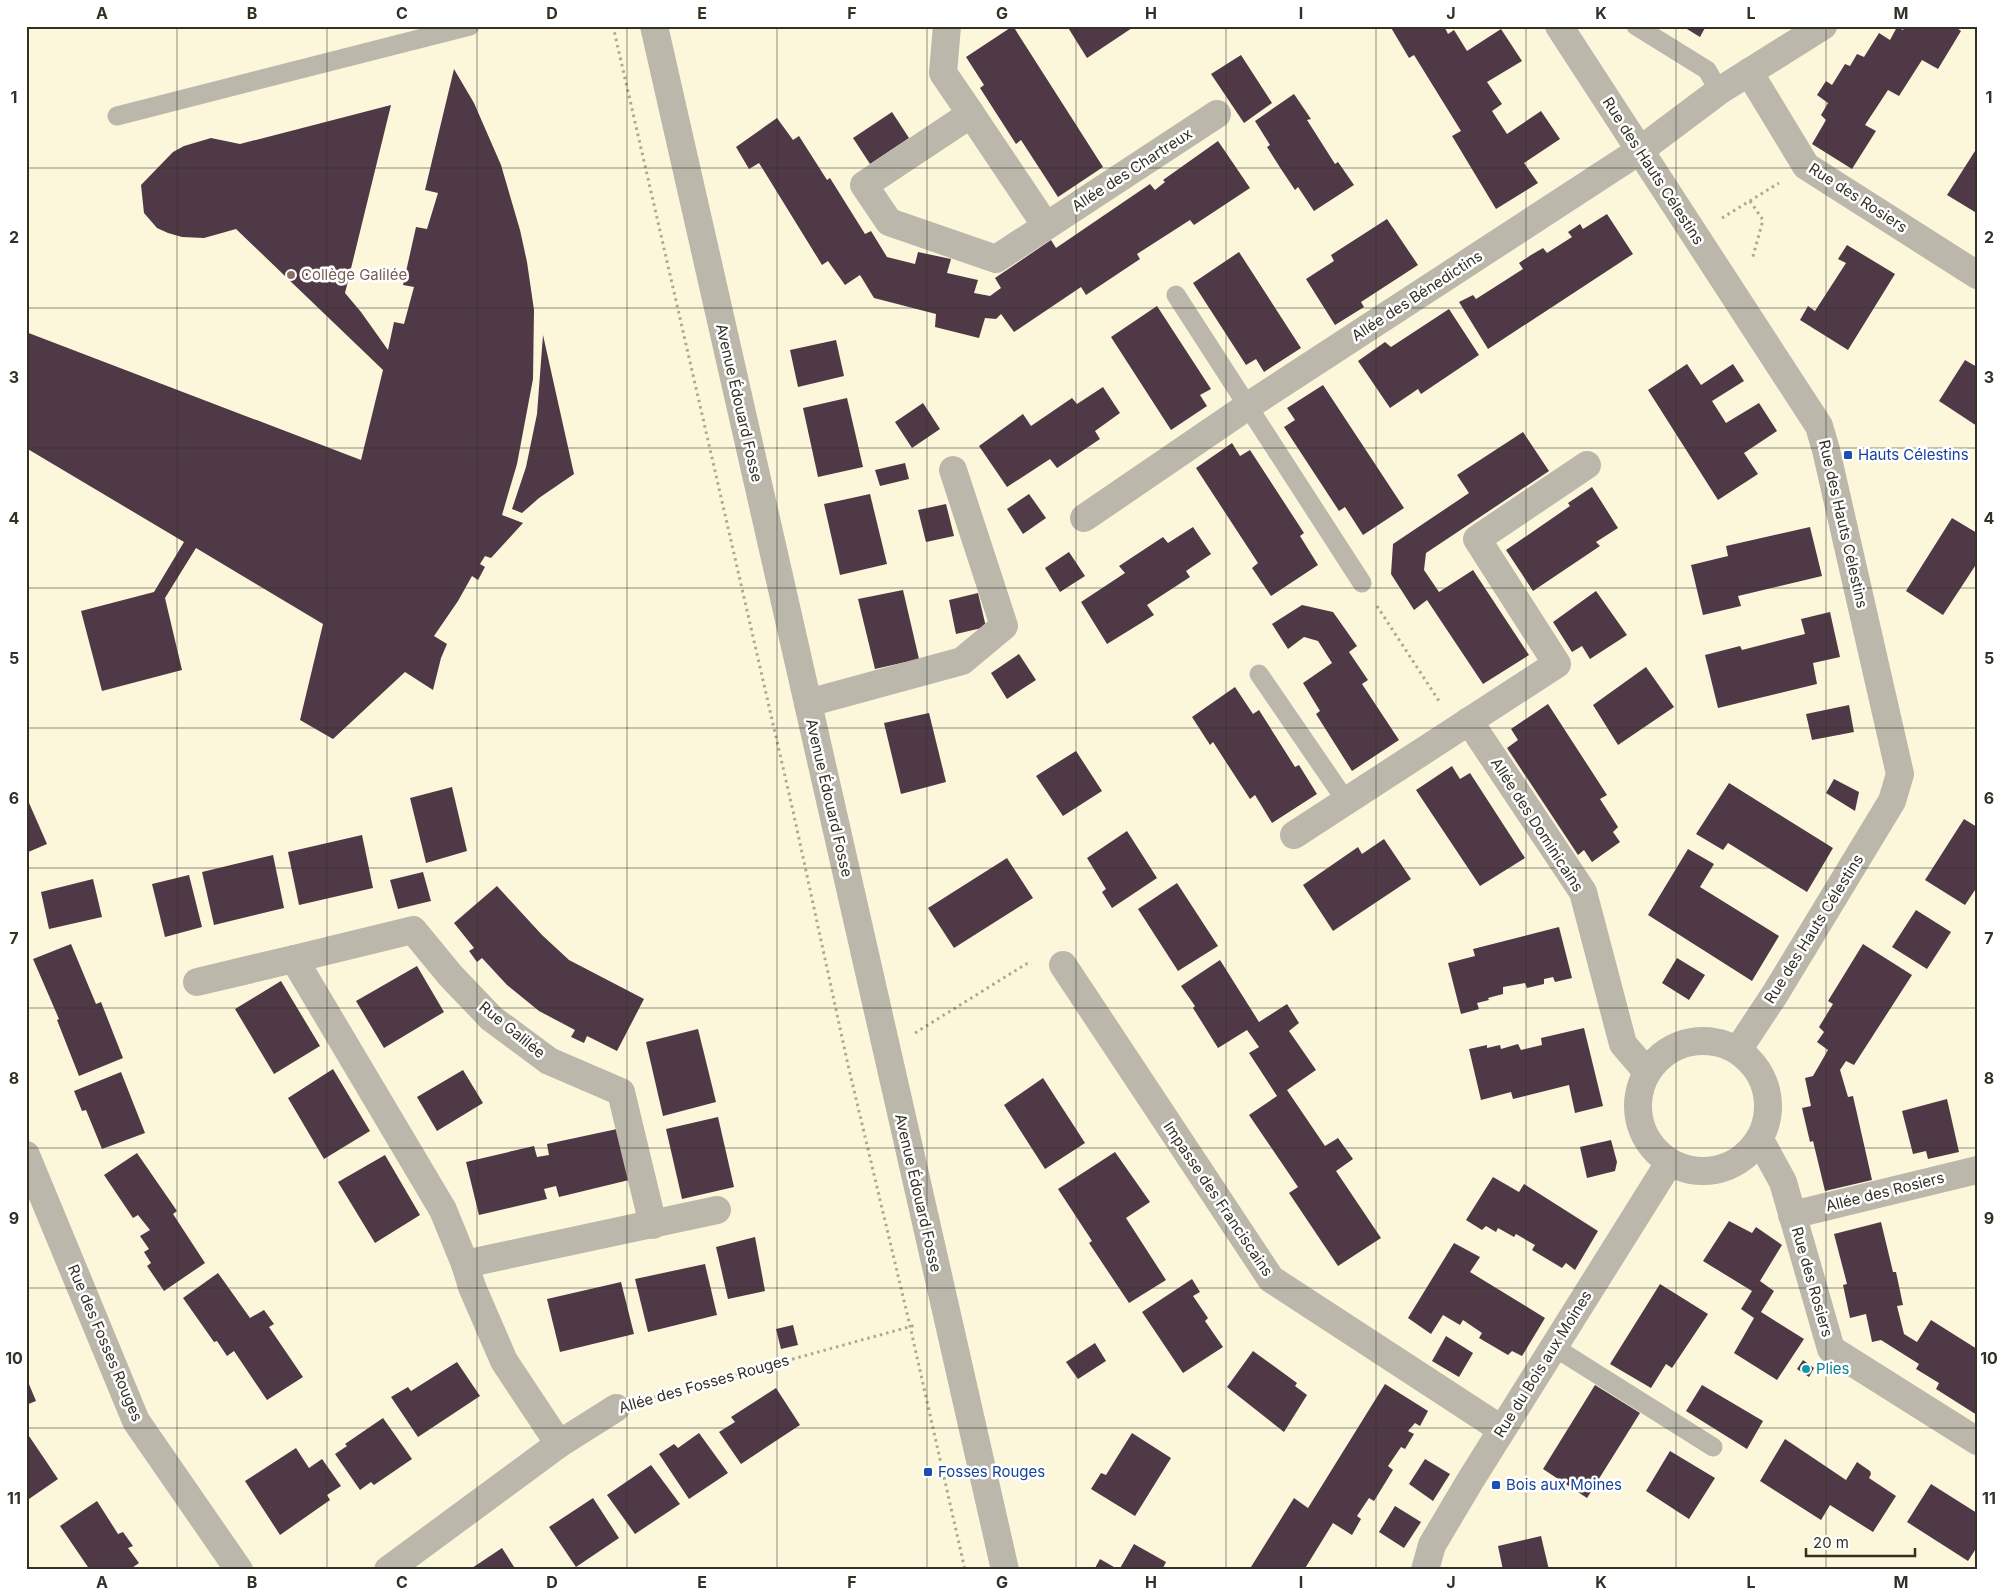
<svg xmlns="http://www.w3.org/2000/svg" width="2003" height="1596" font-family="Inter,sans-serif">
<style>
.building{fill:#503946}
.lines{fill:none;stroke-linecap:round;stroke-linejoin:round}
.path{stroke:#aca893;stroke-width:3;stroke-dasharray:2.5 4;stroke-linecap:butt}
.lane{stroke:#bbb7ab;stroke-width:19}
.street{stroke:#bbb7ab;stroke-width:28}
.grid{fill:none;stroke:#323126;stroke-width:1;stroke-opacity:0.55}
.education-dot{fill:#8d6e63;stroke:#fff;stroke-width:2}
.transit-dot{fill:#1a4fb4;stroke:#fff;stroke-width:2}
.culture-dot{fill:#0f9aa8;stroke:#fff;stroke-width:2}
.labels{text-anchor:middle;stroke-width:5;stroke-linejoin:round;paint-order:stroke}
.street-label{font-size:15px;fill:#323126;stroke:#fff}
.education-label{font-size:15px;fill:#785e54;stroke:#fff;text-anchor:start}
.transit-label{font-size:15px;fill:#164399;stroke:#fff;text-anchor:start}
.culture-label{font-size:15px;fill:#0d838f;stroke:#fff;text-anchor:start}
.neatline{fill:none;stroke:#323126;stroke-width:2}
.grid-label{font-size:16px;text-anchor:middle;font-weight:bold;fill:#323126}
</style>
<rect width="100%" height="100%" fill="#fcf7db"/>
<g class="building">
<polygon points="1013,26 1103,167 1058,197 1021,140 1016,144 980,88 984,85 966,57"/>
<polygon points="1067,26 1135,26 1087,58"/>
<polygon points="1390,26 1444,26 1448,34 1454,30 1467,51 1501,29 1522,61 1487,82 1502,104 1492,111 1507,134 1541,111 1560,139 1524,163 1538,183 1496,209 1452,136 1461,131 1414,55 1409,58"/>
<polygon points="1682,26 1706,26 1700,37"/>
<polygon points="1905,26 1954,26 1961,31 1938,69 1922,60 1899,96 1888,90 1865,125 1876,131 1852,169 1812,144 1826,120 1821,115 1828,103 1817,95 1826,81 1832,85 1845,64 1850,66 1857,54 1864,57 1879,33 1890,40 1897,27 1903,30"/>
<polygon points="1241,55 1272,103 1244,123 1211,74"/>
<polygon points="454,69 474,103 501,165 520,230 527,262 534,310 533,379 517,464 502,515 523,523 491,558 485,556 480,564 485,567 478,580 472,576 458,601 434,636 447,644 441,658 433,690 405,672 333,739 300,720 323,624 196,548 165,598 182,670 102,691 81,611 154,592 184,542 26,448 26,332 361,460 383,370 236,229 204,238 182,237 168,233 157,228 144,213 141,185 173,152 184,146 211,138 240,144 391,105 345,293 361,312 388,350 394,322 404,324 414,287 403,285 416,227 427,229 438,193 425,190"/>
<polygon points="1294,94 1311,119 1307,120 1335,164 1338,162 1354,185 1314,211 1298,187 1295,190 1281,169 1267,147 1270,145 1255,121"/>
<polygon points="892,112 909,138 870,164 853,138"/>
<polygon points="777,118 793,140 799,136 827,180 830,178 865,234 871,231 887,257 915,264 918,252 951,259 947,273 978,280 974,293 990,296 1001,288 995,278 1051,240 1056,248 1150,184 1155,190 1165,182 1163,180 1218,141 1250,188 1194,225 1190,220 1137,254 1140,259 1086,295 1081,287 1014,332 1001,314 996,319 985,318 979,338 935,327 936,314 874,298 860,275 845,285 828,261 822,265 759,163 749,169 736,147"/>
<polygon points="1975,151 1977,152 1977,210 1975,212 1947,195"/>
<polygon points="1607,214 1633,254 1488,349 1459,302 1473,295 1476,299 1523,269 1519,263 1531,255 1543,248 1547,253 1572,237 1568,232 1580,224 1583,229"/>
<polygon points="1387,219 1418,265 1361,302 1364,307 1335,325 1306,279 1334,261 1331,255"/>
<polygon points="1847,245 1895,274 1848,350 1800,320 1808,306 1815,311 1846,263 1838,259"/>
<polygon points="1239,252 1301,348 1264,372 1256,359 1246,365 1193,283"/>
<polygon points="1157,306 1211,389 1200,395 1207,406 1171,430 1111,337"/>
<polygon points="1449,309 1479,355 1421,394 1418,389 1390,408 1358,361 1385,342 1391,347"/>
<polygon points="543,335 574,474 539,498 522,513 512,509 526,467 537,414"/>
<polygon points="836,340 844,376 798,387 790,350"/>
<polygon points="1965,360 1977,367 1977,426 1939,401"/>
<polygon points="1687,364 1701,385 1733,364 1744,381 1712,401 1726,423 1759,403 1777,431 1744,453 1758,474 1718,500 1648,390"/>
<polygon points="1323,385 1404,508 1363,535 1345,507 1339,511 1284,427 1295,420 1287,408"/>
<polygon points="1103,387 1120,413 1095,431 1100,439 1057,468 1050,459 1007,487 979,446 1023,414 1031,426 1072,398 1077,404"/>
<polygon points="847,398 863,467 818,477 803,408"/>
<polygon points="923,403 940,429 912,448 895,422"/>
<polygon points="1523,432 1549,471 1426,553 1424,570 1439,592 1473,570 1529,655 1483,684 1427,600 1414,610 1391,574 1393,544 1469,493 1457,475"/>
<polygon points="1232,443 1240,456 1250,450 1304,533 1300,536 1318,565 1271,596 1252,568 1258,563 1196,468"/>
<polygon points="905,463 909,479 880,486 875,470"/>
<polygon points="1592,487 1618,528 1596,542 1600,546 1533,591 1506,550 1570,506 1568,503"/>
<polygon points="870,494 887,564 840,575 824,504"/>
<polygon points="1029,494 1046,518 1023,534 1007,509"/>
<polygon points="946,504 954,536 926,542 918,510"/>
<polygon points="1952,518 1977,533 1977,563 1943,615 1906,591"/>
<polygon points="1193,527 1211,554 1186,571 1190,577 1147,605 1154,615 1107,644 1081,602 1125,573 1119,566 1163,537 1168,543"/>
<polygon points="1810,527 1822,576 1738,596 1741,606 1703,615 1691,565 1728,556 1726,546"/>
<polygon points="1069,552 1085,576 1060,592 1045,568"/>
<polygon points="903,590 919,659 875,669 858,599"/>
<polygon points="1596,591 1627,635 1590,659 1582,646 1572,652 1553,622"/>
<polygon points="978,593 986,627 956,634 949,600"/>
<polygon points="1302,605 1333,612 1357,646 1349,652 1368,680 1362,684 1399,740 1352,771 1316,714 1320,711 1303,683 1332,663 1318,641 1304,637 1288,649 1272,624"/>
<polygon points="1830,612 1840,657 1813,663 1817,684 1718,708 1705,655 1740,646 1742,650 1805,634 1801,619"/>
<polygon points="1019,654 1036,680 1007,699 991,673"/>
<polygon points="1646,667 1674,707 1618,745 1593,705"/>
<polygon points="1235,687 1253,714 1259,710 1295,767 1299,765 1317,794 1272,823 1255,795 1250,799 1213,742 1210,745 1192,717"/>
<polygon points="1548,704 1607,795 1600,799 1618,827 1613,832 1620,842 1592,862 1584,850 1578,855 1507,748 1518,740 1511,729"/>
<polygon points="1849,705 1854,732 1812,740 1806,714"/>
<polygon points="929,713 946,782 901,794 884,723"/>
<polygon points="1076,751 1102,791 1063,816 1036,776"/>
<polygon points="1452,766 1460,779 1470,773 1525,858 1480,886 1416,790"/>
<polygon points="1834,779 1859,792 1855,811 1826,793"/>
<polygon points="1729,783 1833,848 1807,892 1728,843 1723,850 1696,834"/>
<polygon points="452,787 467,851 426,863 410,798"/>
<polygon points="26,796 47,844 26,853"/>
<polygon points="1964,819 1977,827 1977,887 1965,905 1925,880"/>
<polygon points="1127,831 1157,878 1112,908 1102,892 1106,889 1087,858"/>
<polygon points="362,835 373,888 299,905 288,852"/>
<polygon points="1384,839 1411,879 1333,931 1303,885 1358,847 1362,854"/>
<polygon points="1688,849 1714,864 1700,887 1779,936 1752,981 1648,915"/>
<polygon points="273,855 284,908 214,925 202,872"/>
<polygon points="1007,858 1033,898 954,948 928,908"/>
<polygon points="423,872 431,901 398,909 390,880"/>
<polygon points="189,875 202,927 165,937 152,884"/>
<polygon points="93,879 102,917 49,929 41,892"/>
<polygon points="1177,883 1218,946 1178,971 1138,909"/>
<polygon points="497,886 542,935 569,960 644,999 617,1051 587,1036 584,1043 571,1037 575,1030 539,1011 507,985 482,958 477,962 469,951 474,948 454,923"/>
<polygon points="1916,910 1951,932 1927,969 1892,947"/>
<polygon points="1559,927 1572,978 1555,982 1553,977 1544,979 1544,984 1527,988 1525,983 1503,987 1503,994 1488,998 1489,1000 1477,1003 1479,1009 1461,1014 1448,963 1475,956 1473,949"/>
<polygon points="71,944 96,1004 101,1002 123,1058 79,1076 57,1020 59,1019 33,959"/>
<polygon points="1863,944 1912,975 1854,1065 1846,1061 1840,1070 1848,1097 1853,1096 1872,1180 1825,1191 1813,1141 1810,1142 1802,1108 1811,1106 1805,1078 1813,1076 1828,1050 1817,1042 1824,1032 1819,1027 1833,1004 1828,1001"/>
<polygon points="1677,958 1705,975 1689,1000 1662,983"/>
<polygon points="1220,960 1259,1022 1287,1004 1299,1023 1289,1031 1316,1070 1287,1090 1325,1146 1338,1138 1353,1159 1336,1171 1381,1238 1338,1266 1289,1193 1298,1187 1249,1115 1277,1096 1249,1053 1259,1047 1247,1030 1218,1048 1193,1008 1195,1006 1181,986"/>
<polygon points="417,966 444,1012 384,1048 356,1001"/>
<polygon points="281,981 320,1046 274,1074 235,1009"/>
<polygon points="1584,1028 1603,1106 1575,1113 1569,1085 1513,1099 1511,1092 1481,1100 1469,1049 1487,1045 1487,1048 1500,1045 1501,1049 1518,1044 1521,1050 1542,1045 1541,1038"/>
<polygon points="698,1029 716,1102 663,1116 646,1042"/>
<polygon points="333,1069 370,1131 324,1159 288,1098"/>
<polygon points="463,1070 483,1103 437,1131 417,1097"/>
<polygon points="121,1072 145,1133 102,1149 86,1110 82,1111 74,1091"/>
<polygon points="1043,1078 1085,1143 1045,1169 1004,1105"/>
<polygon points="1947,1099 1959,1152 1928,1159 1926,1151 1913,1154 1902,1111"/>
<polygon points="718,1117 734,1187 682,1199 666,1129"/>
<polygon points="617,1129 629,1180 559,1197 556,1186 544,1189 547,1199 479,1215 466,1162 534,1146 537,1157 549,1155 547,1144"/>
<polygon points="1611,1140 1617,1162 1615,1171 1587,1178 1580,1147"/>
<polygon points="1115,1152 1150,1202 1126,1218 1166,1280 1129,1303 1089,1243 1092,1241 1058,1189"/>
<polygon points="137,1153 177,1211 173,1214 205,1263 164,1291 147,1266 151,1263 144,1252 149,1249 140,1236 150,1230 138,1215 133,1218 104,1175"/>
<polygon points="385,1155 420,1215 375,1243 338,1182"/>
<polygon points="1493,1177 1519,1192 1524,1184 1598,1231 1575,1270 1566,1263 1562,1268 1532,1250 1535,1245 1516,1234 1514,1237 1498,1228 1496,1232 1486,1226 1482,1230 1466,1220"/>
<polygon points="1729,1221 1752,1233 1756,1227 1782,1245 1760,1281 1774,1291 1761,1312 1804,1339 1777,1380 1734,1353 1754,1318 1741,1309 1752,1291 1703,1261"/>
<polygon points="1881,1222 1893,1272 1896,1272 1903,1305 1897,1306 1904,1334 1917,1342 1931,1320 1977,1349 1977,1415 1936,1389 1939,1383 1916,1369 1919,1364 1881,1340 1872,1342 1866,1314 1850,1318 1843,1285 1847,1284 1834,1234"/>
<polygon points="755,1237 765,1291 728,1299 716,1247"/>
<polygon points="1454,1243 1480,1257 1470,1272 1545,1318 1522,1356 1512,1351 1508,1355 1479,1338 1482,1333 1463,1320 1460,1325 1443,1315 1431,1334 1408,1318"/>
<polygon points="705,1264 717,1315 648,1332 635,1279"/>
<polygon points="218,1273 250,1318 264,1310 274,1324 269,1327 303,1377 267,1400 234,1351 227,1356 217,1341 214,1342 183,1298"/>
<polygon points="1192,1279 1200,1292 1193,1296 1208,1318 1205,1321 1223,1347 1183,1373 1142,1312"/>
<polygon points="621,1282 634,1334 560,1352 547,1299"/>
<polygon points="1660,1284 1708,1314 1672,1368 1666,1364 1651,1388 1610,1364"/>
<polygon points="793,1325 798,1345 781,1349 776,1329"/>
<polygon points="1446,1336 1473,1353 1459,1377 1432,1361"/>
<polygon points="1095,1343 1106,1361 1078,1379 1066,1362"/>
<polygon points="1253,1351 1297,1383 1295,1386 1307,1395 1284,1432 1227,1387"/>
<polygon points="1803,1360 1814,1368 1809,1377 1797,1369"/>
<polygon points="457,1362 480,1396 418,1437 391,1397 408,1387 411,1391"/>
<polygon points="26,1377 36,1401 26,1405"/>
<polygon points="1385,1384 1428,1411 1420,1426 1415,1423 1408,1431 1414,1434 1405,1449 1401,1447 1388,1466 1393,1470 1374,1501 1369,1498 1357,1516 1361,1519 1352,1535 1333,1523 1304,1570 1255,1570 1251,1567 1294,1498 1308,1508"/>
<polygon points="1595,1385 1640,1413 1587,1498 1543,1469"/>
<polygon points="1702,1385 1763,1421 1747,1449 1686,1411"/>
<polygon points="776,1388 800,1425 741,1464 719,1432 735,1422 731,1417"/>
<polygon points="383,1418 412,1459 374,1485 371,1482 360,1490 335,1454 347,1446 345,1444"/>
<polygon points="699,1433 728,1473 689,1499 659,1454 674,1444 678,1448"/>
<polygon points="1132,1433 1171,1458 1135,1516 1091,1489 1101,1473 1106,1475"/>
<polygon points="29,1436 58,1479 26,1501 26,1438"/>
<polygon points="1785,1439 1846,1480 1857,1462 1870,1471 1871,1474 1869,1478 1896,1496 1873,1532 1830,1505 1821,1520 1760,1481"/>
<polygon points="296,1448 309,1468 322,1459 341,1486 327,1495 330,1500 280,1535 245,1481"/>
<polygon points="1670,1451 1715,1478 1689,1519 1646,1491"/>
<polygon points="1425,1459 1450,1474 1433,1501 1409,1484"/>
<polygon points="651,1465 680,1504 635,1534 607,1495"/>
<polygon points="1931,1484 1977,1513 1977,1547 1968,1561 1907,1522"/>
<polygon points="593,1498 619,1538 576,1567 549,1527"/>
<polygon points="97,1501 118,1534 123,1532 133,1546 128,1548 139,1563 129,1570 90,1570 60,1526"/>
<polygon points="1395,1506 1421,1522 1404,1548 1379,1532"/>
<polygon points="1541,1536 1549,1570 1503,1570 1498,1546"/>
<polygon points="1134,1544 1166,1562 1162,1570 1094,1570 1100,1559 1119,1570"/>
<polygon points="502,1548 516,1570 469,1570"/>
</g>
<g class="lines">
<g class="path">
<polyline points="613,26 793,811 848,1065 910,1326 965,1570"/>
<polyline points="1750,201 1763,220 1752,260"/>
<polyline points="1722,218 1779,183"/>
<polyline points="1377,606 1439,701"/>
<polyline points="915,1033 1026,964 1032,964"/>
<polyline points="648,1399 916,1325"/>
</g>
<g class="lane">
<polyline points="1636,26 1707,70 1719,91"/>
<polyline points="117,116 470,26"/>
<polyline points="1176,295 1362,583"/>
<polyline points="1259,674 1346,801"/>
<polyline points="1554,1347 1713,1447"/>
</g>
<g class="street">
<polyline points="654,26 1005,1570"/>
<polyline points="947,26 943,73 971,114 864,185 889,222 996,259 1217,114"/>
<polyline points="1559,26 1819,426 1826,450 1900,774 1892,801 1775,994 1738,1050"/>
<polyline points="1749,72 1806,166 1977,275"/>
<polyline points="971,114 1046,226"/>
<polyline points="1084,518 1248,406 1639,151 1719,91 1823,26"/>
<polyline points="808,703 962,661 1004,626 953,470"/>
<polyline points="1469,721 1583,892 1623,1044 1647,1072"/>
<polyline points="1294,835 1557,664 1477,539 1587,465"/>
<polyline points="1063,965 1271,1279 1501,1429"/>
<polyline points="197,982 294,959"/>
<circle cx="1703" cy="1106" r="65"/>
<polyline points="1760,1140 1783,1182 1831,1349 1977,1441"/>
<polyline points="26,1155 136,1421 239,1570"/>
<polyline points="1792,1215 1977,1170"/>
<polyline points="465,1264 717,1210"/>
<polyline points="559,1444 504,1361 472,1287 465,1264 443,1210 294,959 413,930 450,975 491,1018 549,1061 621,1092 653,1225"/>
<polyline points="388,1570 559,1444 616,1408"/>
<polyline points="1425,1570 1432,1545 1470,1481 1669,1163"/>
</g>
</g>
<path class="grid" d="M 177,26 L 177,1570M 327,26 L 327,1570M 477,26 L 477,1570M 627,26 L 627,1570M 777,26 L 777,1570M 927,26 L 927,1570M 1076,26 L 1076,1570M 1226,26 L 1226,1570M 1376,26 L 1376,1570M 1526,26 L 1526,1570M 1676,26 L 1676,1570M 1826,26 L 1826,1570M 26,168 L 1977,168M 26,308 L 1977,308M 26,448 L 1977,448M 26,588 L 1977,588M 26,728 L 1977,728M 26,868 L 1977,868M 26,1008 L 1977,1008M 26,1148 L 1977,1148M 26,1288 L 1977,1288M 26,1428 L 1977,1428"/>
<circle class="education-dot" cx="291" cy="275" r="5"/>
<g class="transit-dot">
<rect x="1843" y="450" width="10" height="10" rx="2.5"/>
<rect x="923" y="1467" width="10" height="10" rx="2.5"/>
<rect x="1491" y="1480" width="10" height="10" rx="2.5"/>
</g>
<circle class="culture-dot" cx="1806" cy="1369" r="5"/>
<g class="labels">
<g class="street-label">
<text transform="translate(1132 170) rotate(-33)" y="5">Allée des Chartreux</text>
<text transform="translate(1653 171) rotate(57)" y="5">Rue des Hauts Célestins</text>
<text transform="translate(1858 198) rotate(33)" y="5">Rue des Rosiers</text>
<text transform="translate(1417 296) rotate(-33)" y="5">Allée des Bénedictins</text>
<text transform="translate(739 403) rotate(77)" y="5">Avenue Édouard Fosse</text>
<text transform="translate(1843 524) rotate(77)" y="5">Rue des Hauts Célestins</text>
<text transform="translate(829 798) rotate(77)" y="5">Avenue Édouard Fosse</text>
<text transform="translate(1537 825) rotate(57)" y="5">Allée des Dominicains</text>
<text transform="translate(1814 929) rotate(-58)" y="5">Rue des Hauts Célestins</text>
<text transform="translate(512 1030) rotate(39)" y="5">Rue Galilée</text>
<text transform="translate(1885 1192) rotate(-14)" y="5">Allée des Rosiers</text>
<text transform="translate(918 1193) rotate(77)" y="5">Avenue Édouard Fosse</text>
<text transform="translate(1218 1199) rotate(56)" y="5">Impasse des Franciscains</text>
<text transform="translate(1812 1282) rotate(74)" y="5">Rue des Rosiers</text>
<text transform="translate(105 1343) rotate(67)" y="5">Rue des Fosses Rouges</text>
<text transform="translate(1543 1364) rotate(-58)" y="5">Rue du Bois aux Moines</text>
<text transform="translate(704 1384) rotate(-16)" y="5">Allée des Fosses Rouges</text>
</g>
<g class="education-label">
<text x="301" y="280">Collège Galilée</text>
</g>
<g class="transit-label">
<text x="1858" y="460">Hauts Célestins</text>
<text x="938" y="1477">Fosses Rouges</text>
<text x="1506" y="1490">Bois aux Moines</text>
</g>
<g class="culture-label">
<text x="1816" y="1374">Plies</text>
</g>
</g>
<rect width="2003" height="1596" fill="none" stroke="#ffffff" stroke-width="55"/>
<path d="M1806 1548v8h109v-8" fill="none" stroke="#323126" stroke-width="2.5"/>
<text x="1813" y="1548" font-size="15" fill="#323126" stroke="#ffffff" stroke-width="4" paint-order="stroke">20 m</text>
<rect x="28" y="28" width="1948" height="1540" class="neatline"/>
<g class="grid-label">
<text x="102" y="19">A</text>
<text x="252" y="19">B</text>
<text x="402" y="19">C</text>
<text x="552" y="19">D</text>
<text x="702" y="19">E</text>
<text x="852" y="19">F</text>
<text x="1002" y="19">G</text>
<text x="1151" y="19">H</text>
<text x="1301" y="19">I</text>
<text x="1451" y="19">J</text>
<text x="1601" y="19">K</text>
<text x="1751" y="19">L</text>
<text x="1901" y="19">M</text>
<text x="14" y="103">1</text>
<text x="1989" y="103">1</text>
<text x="14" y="243">2</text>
<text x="1989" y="243">2</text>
<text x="14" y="383">3</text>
<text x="1989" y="383">3</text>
<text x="14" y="524">4</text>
<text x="1989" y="524">4</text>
<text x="14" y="664">5</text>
<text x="1989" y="664">5</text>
<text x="14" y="804">6</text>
<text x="1989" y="804">6</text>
<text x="14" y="944">7</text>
<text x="1989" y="944">7</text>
<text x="14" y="1084">8</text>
<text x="1989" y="1084">8</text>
<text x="14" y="1224">9</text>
<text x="1989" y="1224">9</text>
<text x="14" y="1364">10</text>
<text x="1989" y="1364">10</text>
<text x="14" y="1504">11</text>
<text x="1989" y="1504">11</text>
<text x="102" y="1588">A</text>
<text x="252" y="1588">B</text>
<text x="402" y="1588">C</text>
<text x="552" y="1588">D</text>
<text x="702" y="1588">E</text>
<text x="852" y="1588">F</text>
<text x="1002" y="1588">G</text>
<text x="1151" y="1588">H</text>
<text x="1301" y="1588">I</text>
<text x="1451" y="1588">J</text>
<text x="1601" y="1588">K</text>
<text x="1751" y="1588">L</text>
<text x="1901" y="1588">M</text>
</g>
</svg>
